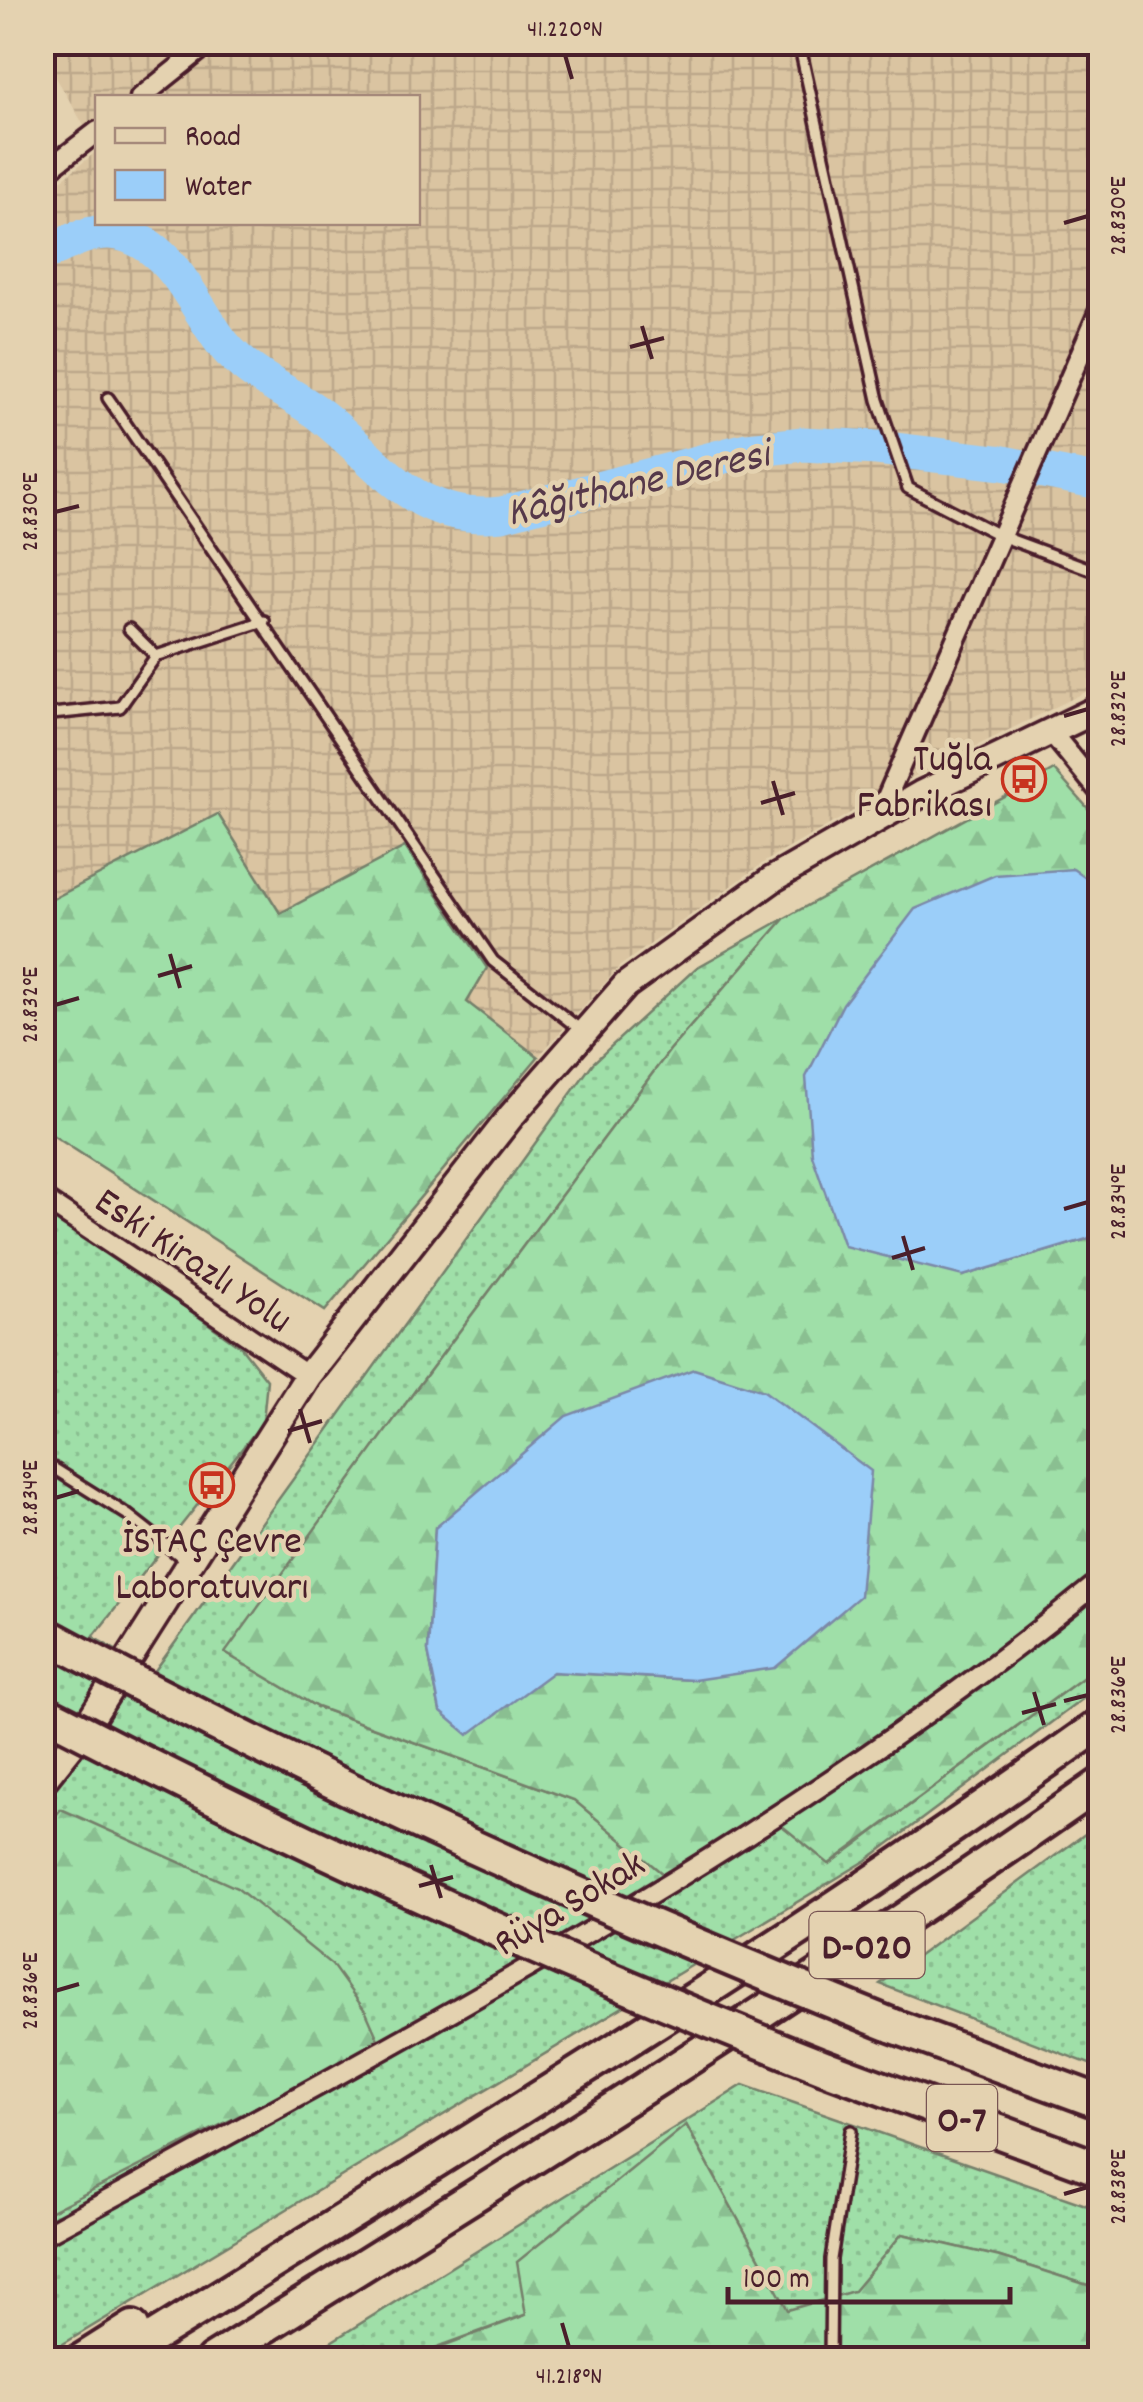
<svg xmlns="http://www.w3.org/2000/svg" width="1143" height="2402" font-family="Dekko,sans-serif">
<style>
.industrial{fill:url(#industrial-grid)}
.grass{fill:url(#grass-dots);stroke:#747f6a;stroke-width:2.5}
.forest{fill:url(#forest-firs);stroke:#747f6a;stroke-width:2.5;fill-rule:evenodd}
.water{fill:#9bcef9;stroke:#7b88a7;stroke-width:2.5}
.lines{fill:none;stroke-linecap:round;stroke-linejoin:round}
.river{stroke:#9bcef9;stroke-width:35}
.service-casing{stroke:#4a1f2b;stroke-width:16}
.minor-casing{stroke:#4a1f2b;stroke-width:25}
.secondary-casing{stroke:#4a1f2b;stroke-width:32}
.trunk-casing{stroke:#4a1f2b;stroke-width:38}
.motorway-casing{stroke:#4a1f2b;stroke-width:40}
.service{stroke:#e4d2b0;stroke-width:9}
.minor{stroke:#e4d2b0;stroke-width:18}
.secondary{stroke:#e4d2b0;stroke-width:25}
.trunk{stroke:#e4d2b0;stroke-width:30}
.motorway{stroke:#e4d2b0;stroke-width:32}
.motorway-bridge-casing{stroke:#4a1f2b;stroke-width:40;stroke-linecap:butt}
.motorway-bridge{stroke:#e4d2b0;stroke-width:32}
.ticks{fill:none;stroke:#4a1f2b;stroke-width:4}
.labels{text-anchor:middle;stroke-width:9;stroke-linejoin:round;paint-order:stroke}
.shield{fill:#e4d2b0;stroke:#785553;stroke-width:2.5}
.shield-label{font-size:38px;font-weight:bold;fill:#4a1f2b}
.poi-label{font-size:40px;fill:#4a1f2b;stroke:#e4d2b0;text-anchor:end}
.street-label{font-size:40px;fill:#4a1f2b;stroke:#e4d2b0}
.water-label{font-size:42px;font-style:italic;fill:#56394a;stroke:#e4d2b0}
.neatline{fill:none;stroke:#4a1f2b;stroke-width:4}
.ticks-label{font-size:25px;text-anchor:middle;fill:#4a1f2b}
</style>
<defs>
<pattern id="industrial-grid" width="8" height="8" patternUnits="userSpaceOnUse" patternTransform="scale(2.5)"><rect width="8" height="8" fill="#dac4a1"/><path d="M0 4h8M4 0v8" fill="none" stroke="#bda88b"/></pattern>
<pattern id="grass-dots" width="8" height="8" patternUnits="userSpaceOnUse" patternTransform="scale(2.5)"><rect width="8" height="8" fill="#9fdfa8"/><path d="M2 2h.1M6 6h.1" fill="none" stroke="#8abf91" stroke-width="1.8" stroke-linecap="round"/></pattern>
<pattern id="forest-firs" width="22" height="20" patternUnits="userSpaceOnUse" patternTransform="scale(2.5)"><rect width="22" height="20" fill="#9fdfa8"/><path d="M5 1l3.5 6h-7zM16 11l3.5 6h-7z" fill="#8abf91"/></pattern>
</defs>
<rect width="100%" height="100%" fill="#e4d2b0"/>
<filter id="ink" filterUnits="userSpaceOnUse"><feTurbulence type="fractalNoise" baseFrequency=".01" numOctaves="2"/><feDisplacementMap in="SourceGraphic" scale="20" xChannelSelector="R" yChannelSelector="G"/><feConvolveMatrix kernelMatrix="1 2 1 2 8 2 1 2 1" color-interpolation-filters="sRGB"/></filter>
<g filter="url(#ink)">
<polygon class="industrial" points="42,43 1100,43 1100,685 915,776 766,861 620,966 538,1057 467,1002 279,913 218,814 43,904 43,195 97,151 98,222 418,222 418,98 98,98 97,148 43,55"/>
<g class="grass">
<polygon points="785,918 670,1050 417,1388 226,1653 317,1707 574,1800 669,1879 770,1816 830,1864 1100,1665 1100,1686 867,1860 43,2356 43,2215 380,2044 62,1810 43,1832 42,1225 46,1216 43,1213 43,1206 241,1347 267,1380 263,1422 93,1637 154,1672 593,1063 696,968"/>
<polygon points="1100,1823 1100,2068 880,1984"/>
<polygon points="743,2085 1100,2210 1100,2289 1000,2257 902,2234 854,2291 788,2311 687,2126 527,2314 405,2359 302,2360"/>
</g>
<g class="forest">
<path d="M 1054,770 L 1100,822 L 1100,888 L 1072,869 L 963,1276 L 1087,1239 L 1100,1231 L 1100,1665 L 829,1864 L 770,1816 L 669,1879 L 574,1800 L 317,1707 L 225,1653 L 417,1388 L 670,1050 L 785,918 ZM 435,1528 L 694,1680 L 553,1672 L 440,1711 L 428,1651 Z"/>
<polygon points="218,814 280,913 405,847 487,968 467,1002 538,1057 325,1311 43,1129 43,904"/>
<polygon points="61,1809 237,1888 332,1965 366,2012 380,2044 43,2215 42,1832"/>
<polygon points="686,2125 788,2310 854,2291 902,2234 1000,2257 1100,2289 1100,2359 405,2360 526,2315 517,2262"/>
</g>
<g class="water">
<polygon points="1073,869 1100,888 1100,1231 1087,1239 963,1276 844,1246 812,1155 806,1077 843,1004 915,909 995,875"/>
<polygon points="694,1369 764,1391 871,1471 860,1596 775,1668 694,1680 553,1672 468,1735 440,1711 428,1651 435,1528 566,1416"/>
</g>
<g class="lines">
<path class="river" d="M 42,255 C 69,242 99,224 129,236 C 176,253 195,308 223,344 C 249,376 283,388 315,411 C 379,458 411,524 502,514 L 747,450 L 803,444 L 877,448 L 1003,463 L 1100,482"/>
<defs>
<g id="service">
<polyline points="796,42 801,52 878,400 908,488 1001,536 1090,569 1100,570"/>
<polyline points="108,398 493,961 582,1031"/>
<polyline points="129,629 156,656"/>
<polyline points="42,715 120,707 156,656 264,621"/>
<polyline points="42,1461 128,1515 188,1562"/>
<polyline points="830,2360 831,2259 851,2131"/>
</g>
<g id="minor">
<polyline points="140,98 210,42"/>
<polyline points="42,174 98,131"/>
<polyline points="1051,732 1100,792"/>
<polyline points="877,820 1100,309"/>
<polyline points="42,1198 308,1376"/>
<path d="M 42,2236 C 406,2038 779,1844 1100,1581"/>
</g>
<polyline id="secondary" points="42,1782 85,1728 308,1376 512,1115 626,985 773,879 921,794 1100,708"/>
<g id="trunk">
<polyline points="81,2360 133,2327"/>
<path d="M 117,2360 C 448,2154 783,1951 1100,1724"/>
<path d="M 212,2360 C 512,2173 811,1987 1100,1784"/>
</g>
<g id="motorway">
<polyline points="891,2025 1100,2102"/>
<polyline points="824,2067 1100,2169"/>
</g>
</defs>
<use href="#service" class="service-casing"/>
<use href="#minor" class="minor-casing"/>
<use href="#secondary" class="secondary-casing"/>
<use href="#trunk" class="trunk-casing"/>
<use href="#motorway" class="motorway-casing"/>
<use href="#service" class="service"/>
<use href="#minor" class="minor"/>
<use href="#secondary" class="secondary"/>
<use href="#trunk" class="trunk"/>
<use href="#motorway" class="motorway"/>
<defs>
<g id="motorway-bridge">
<path d="M 42,1633 C 318,1783 600,1908 891,2025"/>
<path d="M 42,1711 C 297,1843 557,1962 824,2067"/>
</g>
</defs>
<use href="#motorway-bridge" class="motorway-bridge-casing"/>
<use href="#motorway-bridge" class="motorway-bridge"/>
</g>
</g>
<path class="ticks" d="M 565,55 L 572,79M 1064,223 L 1088,216M 642,326 L 652,359M 630,347 L 664,338M 55,512 L 79,506M 1064,716 L 1088,709M 773,781 L 783,815M 761,803 L 795,793M 170,954 L 180,988M 158,976 L 192,966M 55,1005 L 79,998M 1064,1209 L 1088,1202M 903,1236 L 913,1270M 892,1258 L 925,1248M 300,1409 L 310,1443M 288,1431 L 322,1421M 55,1498 L 79,1491M 1034,1692 L 1044,1725M 1064,1701 L 1088,1695M 1022,1713 L 1056,1704M 431,1865 L 441,1898M 419,1886 L 453,1877M 55,1991 L 79,1984M 1064,2194 L 1088,2187M 562,2323 L 569,2347"/>
<defs>
<symbol id="bus-ring" viewBox="-11 -11 22 22"><circle r="9.5" fill="#e4d2b0" stroke="#c8321e" stroke-width="1.5"/><path d="M-5-6H5V4H4V6H2V4H-2V6H-4V4H-5ZM-3.5-4V0h7V-4ZM-3.5 1.2v1.5H-2V1.2ZM2 1.2v1.5H3.5V1.2Z" fill="#c8321e"/></symbol>
</defs>
<g fill-rule="evenodd">
<use href="#bus-ring" x="999" y="754" width="50" height="50"/>
<use href="#bus-ring" x="187" y="1460" width="50" height="50"/>
</g>
<g class="labels">
<g class="shield">
<rect x="809.5" y="1912" width="115" height="66" rx="8"/>
<rect x="927" y="2085" width="70" height="66" rx="8"/>
</g>
<g class="shield-label">
<text x="867" y="1958">D-020</text>
<text x="962" y="2131">O-7</text>
</g>
<g class="poi-label">
<text x="992" y="770">Tuğla<tspan x="992" dy="46">Fabrikası</tspan></text>
<text x="212" y="1552" text-anchor="middle">İSTAÇ Çevre<tspan x="212" dy="46">Laboratuvarı</tspan></text>
</g>
<g class="street-label">
<text transform="translate(195 1258) rotate(34)" y="14">Eski Kirazlı Yolu</text>
<text transform="translate(568 1901) rotate(-31)" y="14">Rüya Sokak</text>
</g>
<g class="water-label">
<text transform="translate(637 480) rotate(-13)" y="15">Kâğıthane Deresi</text>
</g>
</g>
<rect width="1143" height="2402" fill="none" stroke="#e4d2b0" stroke-width="110"/>
<rect x="95" y="95" width="325" height="130" fill="#e4d2b0" stroke="#a68a7b" stroke-width="2.5"/>
<rect x="115" y="128" width="50" height="15" fill="#e4d2b0" stroke="#a68a7b" stroke-width="2.5"/>
<text x="185" y="145" font-size="30" fill="#4a1f2b">Road</text>
<rect x="115" y="170" width="50" height="30" fill="#9bcef9" stroke="#a68a7b" stroke-width="2.5"/>
<text x="185" y="195" font-size="30" fill="#4a1f2b">Water</text>
<path d="M728 2287v15h282v-15" fill="none" stroke="#4a1f2b" stroke-width="5"/>
<text x="743" y="2287" font-size="30" fill="#4a1f2b" stroke="#e4d2b0" stroke-width="8" paint-order="stroke">100 m</text>
<rect x="55" y="55" width="1033" height="2292" class="neatline"/>
<g class="ticks-label">
<text x="565" y="36">41.220°N</text>
<text transform="translate(1116 216) rotate(-90)" y="9">28.830°E</text>
<text transform="translate(28 512) rotate(-90)" y="9">28.830°E</text>
<text transform="translate(1116 709) rotate(-90)" y="9">28.832°E</text>
<text transform="translate(28 1005) rotate(-90)" y="9">28.832°E</text>
<text transform="translate(1116 1202) rotate(-90)" y="9">28.834°E</text>
<text transform="translate(28 1498) rotate(-90)" y="9">28.834°E</text>
<text transform="translate(1116 1695) rotate(-90)" y="9">28.836°E</text>
<text transform="translate(28 1991) rotate(-90)" y="9">28.836°E</text>
<text transform="translate(1116 2187) rotate(-90)" y="9">28.838°E</text>
<text x="569" y="2383">41.218°N</text>
</g>
</svg>
